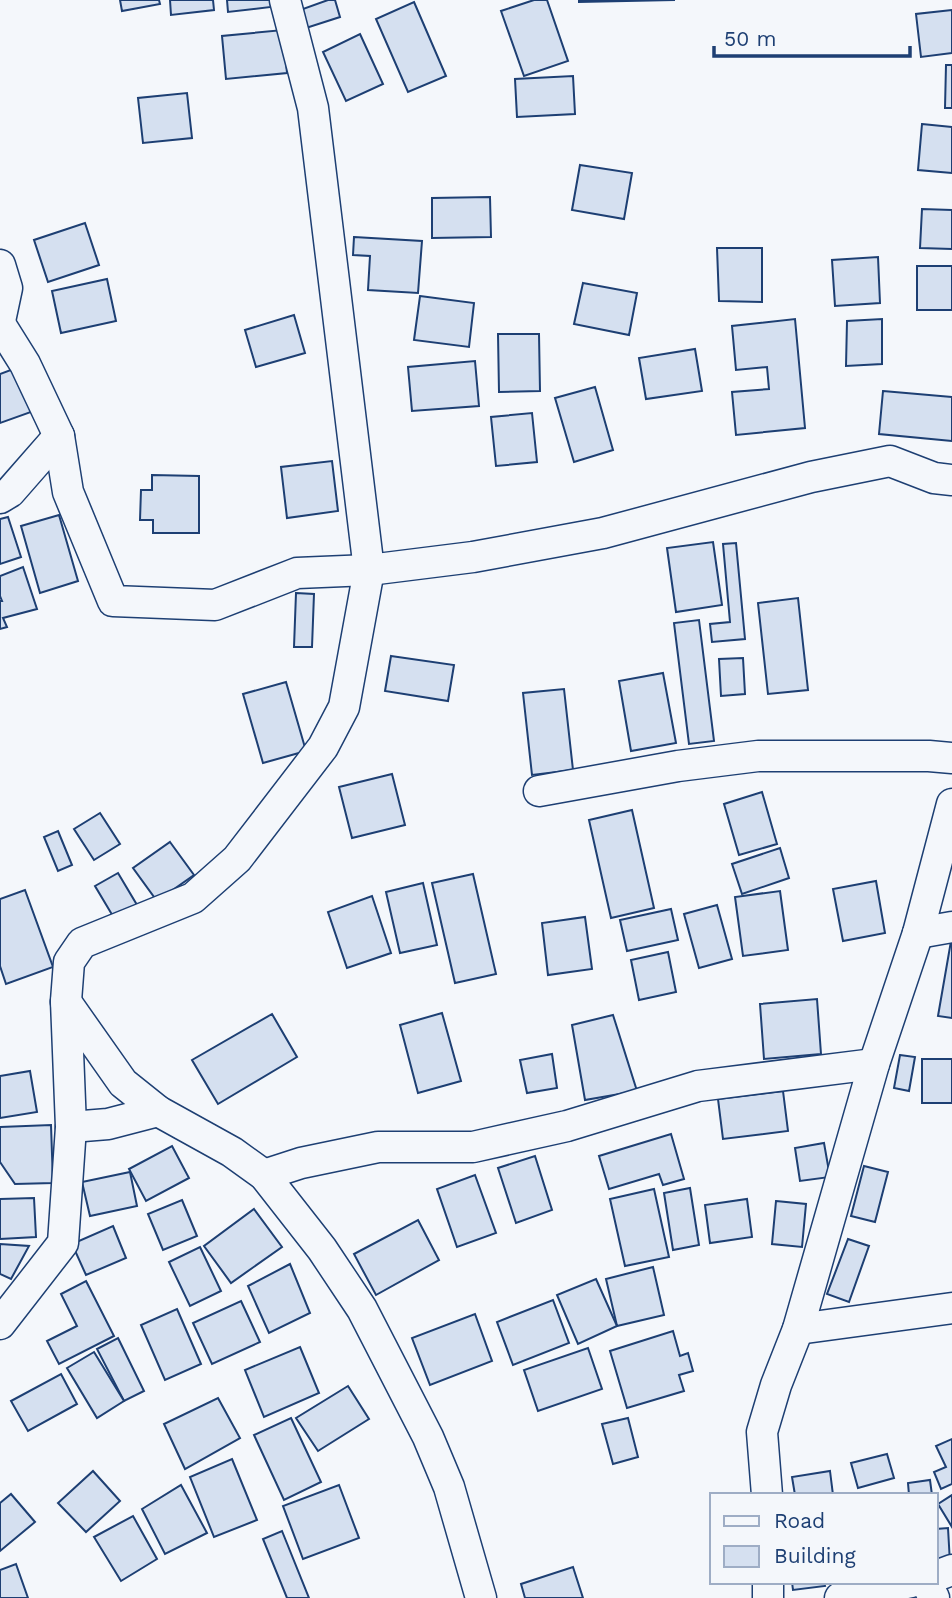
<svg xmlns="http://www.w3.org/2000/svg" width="952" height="1598" font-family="'Work Sans',sans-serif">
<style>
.building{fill:#d5e0f0;stroke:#1d3f73;stroke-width:2}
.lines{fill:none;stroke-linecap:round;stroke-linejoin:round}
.minor-casing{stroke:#1d3f73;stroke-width:33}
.minor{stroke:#f4f7fb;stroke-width:30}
</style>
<rect width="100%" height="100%" fill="#f4f7fb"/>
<g class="building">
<polygon points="120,0 159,0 160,4 122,11"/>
<polygon points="170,0 213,0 214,10 171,15"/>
<polygon points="227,0 270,0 271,7 228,12"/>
<polygon points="328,0 335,0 340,17 306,28 300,10"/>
<polygon points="534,0 547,0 568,61 524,76 501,11"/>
<polygon points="579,0 675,0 579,2"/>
<polygon points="414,2 446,76 408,92 376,19"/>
<polygon points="952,10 952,53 921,57 916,14"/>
<polygon points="283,30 287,73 226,79 222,36"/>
<polygon points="360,34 383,84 346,101 323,52"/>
<polygon points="946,65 952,65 952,108 945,108"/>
<polygon points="573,76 575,114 517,117 515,79"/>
<polygon points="187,93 192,138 143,143 138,98"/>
<polygon points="922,124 952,127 952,173 918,170"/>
<polygon points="580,165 632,173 624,219 572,210"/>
<polygon points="490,197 491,237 432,238 432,198"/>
<polygon points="922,209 952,210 952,249 920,248"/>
<polygon points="85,223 99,265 48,282 34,240"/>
<polygon points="354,237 422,241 418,293 368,290 370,256 353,255"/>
<polygon points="717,248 762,248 762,302 719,301"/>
<polygon points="878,257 880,303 835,306 832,260"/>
<rect x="917" y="266" width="35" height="44"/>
<polygon points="107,279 116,321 61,333 52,291"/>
<polygon points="583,283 637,293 629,335 574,324"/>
<polygon points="420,296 474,303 469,347 414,340"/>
<polygon points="294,315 305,353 256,367 245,330"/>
<polygon points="795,319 805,428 736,435 732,392 769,389 767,367 736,370 732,326"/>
<polygon points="882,319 882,364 846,366 847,321"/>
<polygon points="498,334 539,334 540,391 499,392"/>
<polygon points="695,349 702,391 646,399 639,358"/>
<polygon points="475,361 479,406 412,411 408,367"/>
<polygon points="16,368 31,412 0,423 0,374"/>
<polygon points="595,387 613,450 574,462 555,398"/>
<polygon points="883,391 952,397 952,441 879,434"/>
<polygon points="532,413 537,462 496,466 491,417"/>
<polygon points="332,461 338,511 287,518 281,467"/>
<polygon points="152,475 199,476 199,533 153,533 153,520 140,520 141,490 152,490"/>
<polygon points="59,515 78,581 40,593 21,526"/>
<polygon points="8,517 21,557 0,564 0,519"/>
<polygon points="713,542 722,605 676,612 667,548"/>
<polygon points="736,543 745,639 712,642 710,624 730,622 723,544"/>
<polygon points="23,567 37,609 3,618 7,627 0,629 0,601 2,601 0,596 0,576"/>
<polygon points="296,593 314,594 312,647 294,647"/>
<polygon points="798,598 808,690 768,694 758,603"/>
<polygon points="699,620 714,741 689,744 674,623"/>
<polygon points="391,656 454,665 448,701 385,691"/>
<polygon points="743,658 745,694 721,696 719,659"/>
<polygon points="663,673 676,743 631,751 619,681"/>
<polygon points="286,682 306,751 263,763 243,694"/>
<polygon points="564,689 573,770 532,775 523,693"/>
<polygon points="392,774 405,825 352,838 339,787"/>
<polygon points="762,792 777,844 739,855 724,804"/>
<polygon points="632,810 654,908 611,918 589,820"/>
<polygon points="100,813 120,844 94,860 74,829"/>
<polygon points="58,831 72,865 58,871 44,837"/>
<polygon points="170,842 194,875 157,901 133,868"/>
<polygon points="780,848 789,878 742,894 732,864"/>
<polygon points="118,873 140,910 117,923 95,886"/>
<polygon points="473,874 496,974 455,983 432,883"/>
<polygon points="876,881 885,933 843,941 833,889"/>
<polygon points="423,883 437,945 400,953 386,892"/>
<polygon points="25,890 53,967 6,984 0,966 0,899"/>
<polygon points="780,891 788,950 743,956 735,897"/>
<polygon points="372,896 391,953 347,968 328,912"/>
<polygon points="717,905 732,959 699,968 684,914"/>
<polygon points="671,909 678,940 627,951 620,920"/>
<polygon points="585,917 592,969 548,975 542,923"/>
<polygon points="951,941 952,942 952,1018 938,1016"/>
<polygon points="668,952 676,992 639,1000 631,960"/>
<polygon points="817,999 821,1054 764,1059 760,1004"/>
<polygon points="442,1013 461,1081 418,1093 400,1025"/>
<polygon points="272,1014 297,1057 218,1104 192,1060"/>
<polygon points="613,1015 637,1091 585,1100 572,1025"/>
<polygon points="552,1054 557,1088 527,1093 520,1060"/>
<polygon points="900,1055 915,1057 909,1091 894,1088"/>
<rect x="922" y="1059" width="30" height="44"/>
<polygon points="30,1071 37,1112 0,1118 0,1076"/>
<polygon points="783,1091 788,1131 723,1139 718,1099"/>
<polygon points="51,1125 53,1183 15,1184 0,1162 0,1127"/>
<polygon points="671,1134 684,1179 663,1185 659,1174 609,1189 599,1156"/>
<polygon points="824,1143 830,1177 800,1181 795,1148"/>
<polygon points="172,1146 189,1178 146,1201 129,1169"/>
<polygon points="535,1156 552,1210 516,1223 498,1168"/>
<polygon points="864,1166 888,1172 875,1222 851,1216"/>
<polygon points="130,1172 137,1206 90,1216 82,1182"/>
<polygon points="475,1175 496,1233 457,1247 437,1189"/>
<polygon points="690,1188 699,1245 673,1250 664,1193"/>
<polygon points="654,1189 669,1257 625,1266 610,1199"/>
<polygon points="34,1198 36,1237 0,1239 0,1199"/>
<polygon points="747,1199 752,1237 710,1243 705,1205"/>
<polygon points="182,1200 197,1236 163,1250 148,1214"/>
<polygon points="776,1201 806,1204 802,1247 772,1244"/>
<polygon points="254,1209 282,1247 231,1283 204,1246"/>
<polygon points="418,1220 439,1260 376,1295 354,1254"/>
<polygon points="113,1226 126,1258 86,1275 72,1244"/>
<polygon points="848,1239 869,1246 849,1302 827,1294"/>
<polygon points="0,1244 29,1246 11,1279 0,1274"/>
<polygon points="200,1247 221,1291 190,1306 169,1262"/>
<polygon points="290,1264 310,1313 269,1333 248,1286"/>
<polygon points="653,1267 664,1315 617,1326 606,1279"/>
<polygon points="596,1279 617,1326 578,1344 557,1295"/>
<polygon points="86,1281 114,1336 59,1364 47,1341 77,1326 61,1294"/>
<polygon points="553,1300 569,1343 513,1365 497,1322"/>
<polygon points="241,1301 260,1342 212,1364 193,1323"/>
<polygon points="177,1309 201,1364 165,1380 141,1325"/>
<polygon points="475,1314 492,1361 430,1385 412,1338"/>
<polygon points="673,1331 680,1356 688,1353 693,1371 679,1375 684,1391 627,1408 610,1351"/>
<polygon points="118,1338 144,1391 124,1401 97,1349"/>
<polygon points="300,1347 319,1393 264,1417 245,1370"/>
<polygon points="588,1348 602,1389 538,1411 524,1370"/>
<polygon points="94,1352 124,1401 97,1418 67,1368"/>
<polygon points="61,1374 77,1404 28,1431 11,1401"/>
<polygon points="348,1386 369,1419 318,1451 296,1418"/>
<polygon points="218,1398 240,1438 185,1469 164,1424"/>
<polygon points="291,1418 321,1482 284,1500 254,1435"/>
<polygon points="628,1418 638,1457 613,1464 602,1424"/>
<polygon points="952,1439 952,1484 941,1489 934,1472 946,1467 936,1446"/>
<polygon points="887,1454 894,1478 858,1488 851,1463"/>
<polygon points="232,1459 257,1520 214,1537 190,1477"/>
<polygon points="93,1471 120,1501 86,1532 58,1503"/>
<polygon points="830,1471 833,1495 795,1495 792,1477"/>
<polygon points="930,1480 932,1495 909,1495 908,1483"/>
<polygon points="181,1485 207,1533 165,1554 142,1509"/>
<polygon points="339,1485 359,1538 303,1559 283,1506"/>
<polygon points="11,1494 35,1522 0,1551 0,1503"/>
<polygon points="952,1495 952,1527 938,1504"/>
<polygon points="133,1516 157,1559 121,1581 94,1537"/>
<polygon points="948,1528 950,1563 936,1564 936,1529"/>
<polygon points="282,1531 309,1598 287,1598 263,1539"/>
<polygon points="16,1564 28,1598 0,1598 0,1570"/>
<polygon points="573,1567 583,1598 525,1598 521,1584"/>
<polygon points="792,1582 824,1582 825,1586 793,1590"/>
</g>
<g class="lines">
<defs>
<g id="minor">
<polyline points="0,265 7,288 0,321"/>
<polyline points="0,324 25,364 59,436 68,492 113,601 215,605 297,573 369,570 473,557 603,533 811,477 890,461 934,478 952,480"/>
<polyline points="0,498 10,492 59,436"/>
<polyline points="539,791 678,766 758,756 929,756 952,758"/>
<polyline points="918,933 952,927"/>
<polyline points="66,1002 123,1083 158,1111 232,1152 264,1175 322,1249 362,1309 428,1437 449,1487 481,1598"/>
<polyline points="71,1127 108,1124 158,1111"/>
<polyline points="264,1175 301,1163 378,1147 473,1147 567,1126 698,1086 874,1064"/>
<polyline points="0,1324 63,1243 71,1127 66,1001 69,962 82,943 193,898 237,859 323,747 344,707 369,570 313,108 285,0"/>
<polyline points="798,1329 952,1308"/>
<polyline points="767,1495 762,1432 776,1385 798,1329 874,1064 918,933 952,804"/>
<polyline points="936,1576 952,1570"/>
<polyline points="926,1582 934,1598"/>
<polyline points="768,1598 768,1582"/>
<polyline points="840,1598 911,1582"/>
</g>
</defs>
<use href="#minor" class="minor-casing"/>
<use href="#minor" class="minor"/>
</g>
<rect x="710" y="1493" width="228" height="91" fill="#f4f7fb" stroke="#9eadc5" stroke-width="2"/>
<rect x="724" y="1516" width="35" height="10" fill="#f4f7fb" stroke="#9eadc5" stroke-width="2"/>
<text x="774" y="1528" font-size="21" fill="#1d3f73">Road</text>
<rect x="724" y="1546" width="35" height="21" fill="#d5e0f0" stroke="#9eadc5" stroke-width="2"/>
<text x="774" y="1563" font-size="21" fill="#1d3f73">Building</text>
<path d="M714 46v10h196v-10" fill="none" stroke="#1d3f73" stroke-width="3.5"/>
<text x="724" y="46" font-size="21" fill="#1d3f73" stroke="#f4f7fb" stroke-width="5" paint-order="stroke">50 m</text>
</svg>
